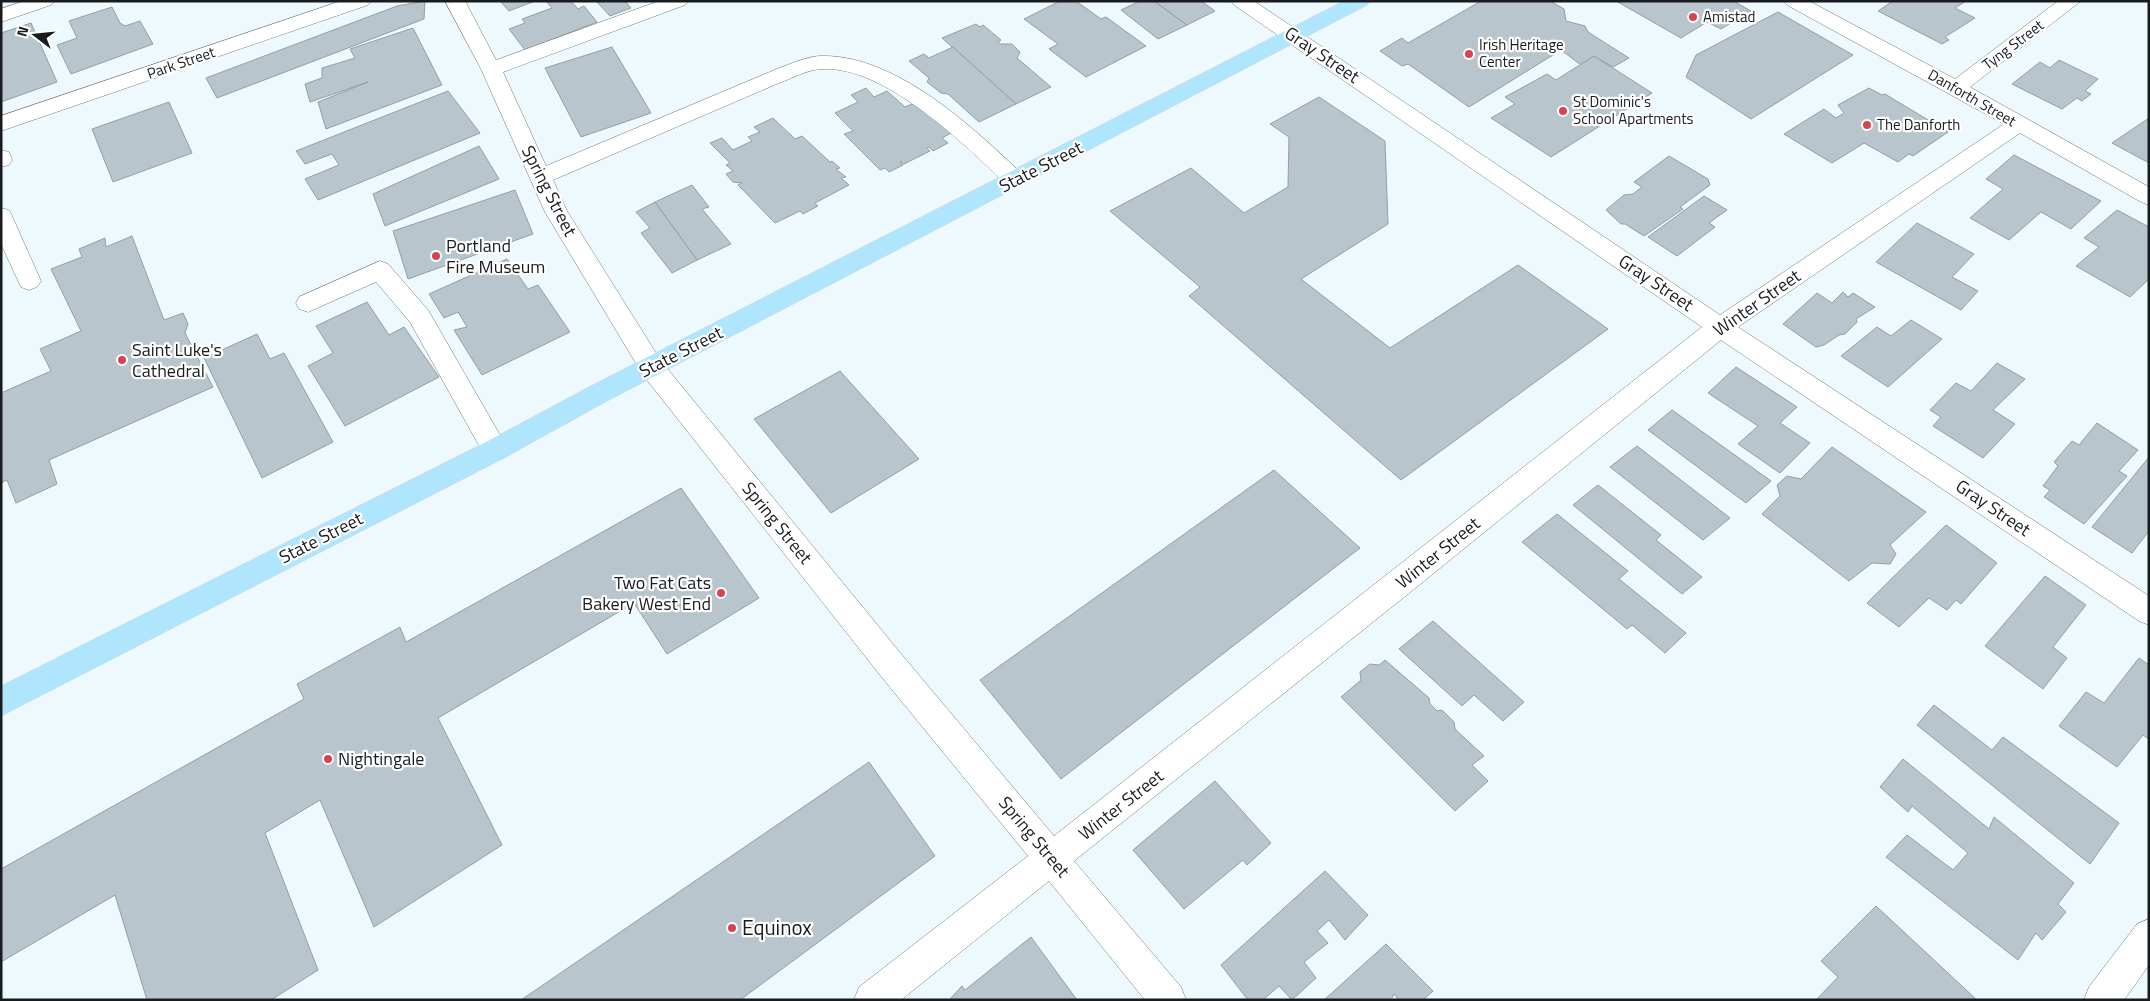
<svg xmlns="http://www.w3.org/2000/svg" width="2150" height="1001" font-family="'Titillium Web',sans-serif">
<style>
.building{fill:#b8c5cc;stroke:#929fa5}
.lines{fill:none;stroke-linecap:round;stroke-linejoin:round}
.minor-casing{stroke:#6c787e;stroke-width:1}
.major-casing{stroke:#d5d6d7;stroke-width:1}
.minor{fill:#fff;fill-rule:evenodd}
.major{fill:#afe6fe;fill-rule:evenodd}
.poi-dot{fill:#d44452;stroke:#fff;stroke-width:2}
.labels{text-anchor:middle;stroke-width:4.5;stroke-linejoin:round;paint-order:stroke}
.far-poi-label{font-size:15px;fill:#181c1f;stroke:#fff;text-anchor:start}
.far-street-label{font-size:15px;fill:#181c1f;stroke:#fff}
.street-label{font-size:18px;fill:#181c1f;stroke:#fff}
.poi-label{font-size:18px;fill:#181c1f;stroke:#fff;text-anchor:start}
.near-poi-label{font-size:21px;fill:#181c1f;stroke:#fff;text-anchor:start}
</style>
<rect width="100%" height="100%" fill="#eef9fe"/>
<g class="building">
<polygon points="425,1 424,19 217,98 206,78 397,6"/>
<polygon points="500,1 535,1 509,11"/>
<polygon points="546,1 571,1 578,9 584,6 597,22 525,50 509,29 525,23 522,19 552,8"/>
<polygon points="596,1 625,1 631,8 610,16"/>
<polygon points="1060,1 1076,1 1101,19 1106,17 1146,46 1086,77 1049,49 1058,44 1024,19"/>
<polygon points="1140,1 1154,1 1187,25 1158,39 1121,10"/>
<polygon points="1154,1 1201,1 1215,11 1187,25"/>
<polygon points="1481,1 1550,1 1564,9 1566,21 1585,26 1588,32 1629,58 1613,67 1594,56 1581,65 1561,50 1469,107 1408,64 1402,66 1380,51 1402,38 1408,43"/>
<polygon points="1616,1 1733,1 1751,11 1721,29 1707,22 1681,38"/>
<polygon points="1893,1 1966,1 1955,8 1975,18 1945,37 1949,40 1942,44 1878,11"/>
<polygon points="112,7 120,23 125,26 140,21 153,44 71,74 57,45 77,38 69,21"/>
<polygon points="1778,12 1853,55 1751,119 1686,77 1696,55"/>
<polygon points="31,23 57,82 1,102 1,33"/>
<polygon points="976,24 980,27 983,25 1001,40 998,42 1000,44 1012,44 1020,52 1017,58 1051,87 1016,104 942,38"/>
<polygon points="413,28 442,85 326,129 318,102 368,82 310,102 305,84 322,78 322,68 355,58 350,49"/>
<polygon points="612,47 651,113 581,137 545,68"/>
<polygon points="953,47 1016,104 979,122 948,94 941,93 927,82 929,78 909,61 924,54 929,58"/>
<polygon points="1594,56 1652,93 1551,157 1491,118 1515,104 1505,97 1547,74 1556,80"/>
<polygon points="2059,60 2098,79 2085,91 2091,94 2082,101 2077,98 2062,109 2012,84 2040,62 2050,68"/>
<polygon points="866,88 874,97 887,91 905,107 917,102 951,133 942,138 948,143 933,151 929,147 927,148 930,151 904,164 900,161 903,165 889,172 885,168 880,170 844,134 853,131 835,113 858,102 851,95"/>
<polygon points="1869,88 1882,95 1885,94 1948,132 1913,156 1909,154 1898,162 1864,143 1832,163 1784,134 1824,109 1836,118 1844,113 1838,105"/>
<polygon points="448,91 480,133 318,200 305,179 339,165 332,154 305,164 296,151"/>
<polygon points="1319,97 1385,141 1388,224 1301,279 1390,348 1518,265 1608,329 1401,480 1189,296 1200,287 1110,211 1191,168 1244,213 1288,187 1289,137 1270,124"/>
<polygon points="169,102 192,153 113,182 92,129"/>
<polygon points="773,118 795,139 802,136 830,162 832,161 840,168 836,169 846,177 841,178 849,185 815,203 818,206 803,214 800,211 775,223 738,185 742,183 733,182 726,174 733,171 726,165 730,163 710,143 722,138 733,150 752,141 748,137 760,132 754,127"/>
<polygon points="2149,118 2149,163 2112,143"/>
<polygon points="479,146 499,179 385,226 373,194"/>
<polygon points="2014,155 2101,201 2071,229 2041,212 2009,240 1970,218 2003,189 1986,179"/>
<polygon points="1669,156 1708,179 1710,185 1680,207 1683,209 1644,236 1625,224 1621,224 1606,210 1624,195 1633,194 1642,187 1634,182"/>
<polygon points="692,185 709,207 702,209 731,244 697,260 655,202"/>
<polygon points="515,190 533,234 408,279 393,231"/>
<polygon points="1704,196 1727,210 1709,223 1715,227 1677,256 1648,237"/>
<polygon points="655,202 697,260 672,273 641,233 650,228 636,212"/>
<polygon points="2117,210 2149,227 2149,279 2130,297 2076,266 2099,247 2084,238"/>
<polygon points="1917,223 1974,254 1952,277 1978,291 1961,310 1876,262"/>
<polygon points="132,236 164,320 183,313 188,324 185,333 213,387 49,460 57,484 16,503 7,480 1,483 1,393 51,371 40,349 81,331 51,269 82,257 79,249 105,238 106,247"/>
<polygon points="507,259 528,289 538,285 570,332 482,375 454,330 467,327 458,312 444,318 429,294"/>
<polygon points="1843,292 1848,297 1853,293 1875,307 1856,319 1857,322 1845,334 1839,335 1824,345 1816,347 1783,324 1817,293 1832,303"/>
<polygon points="367,302 389,335 404,327 439,377 345,426 308,366 333,353 316,326"/>
<polygon points="1911,320 1942,339 1888,387 1841,356 1877,327 1891,336"/>
<polygon points="257,334 270,359 284,353 333,442 262,478 204,358"/>
<polygon points="1997,363 2025,379 1993,410 2015,424 1983,458 1933,426 1941,417 1930,410 1956,383 1971,391"/>
<polygon points="1736,367 1797,407 1780,423 1810,443 1780,473 1738,444 1758,426 1708,393"/>
<polygon points="840,371 919,459 831,513 754,419"/>
<polygon points="1672,410 1771,481 1746,503 1648,430"/>
<polygon points="2097,423 2138,450 2119,471 2127,476 2084,524 2044,497 2050,490 2043,486 2058,466 2054,462 2072,441 2079,445"/>
<polygon points="1637,446 1730,518 1703,540 1610,467"/>
<polygon points="1832,447 1926,512 1890,545 1896,554 1890,564 1872,563 1849,581 1762,514 1780,496 1777,485 1787,476 1801,479"/>
<polygon points="2149,457 2149,531 2132,553 2092,527"/>
<polygon points="1274,470 1360,548 1061,779 980,680"/>
<polygon points="1598,485 1661,535 1656,540 1702,577 1682,594 1573,505"/>
<polygon points="681,488 759,598 667,654 634,603 438,718 502,845 374,927 320,800 265,833 318,970 271,1000 147,1000 115,895 1,962 1,869 304,699 297,684 400,627 406,642"/>
<polygon points="1557,514 1628,571 1619,579 1686,633 1665,653 1632,625 1627,629 1522,542"/>
<polygon points="1946,525 1997,563 1961,604 1956,600 1947,610 1929,598 1899,627 1867,603"/>
<polygon points="2045,576 2086,605 2053,647 2067,658 2043,689 1985,646"/>
<polygon points="1433,621 1524,702 1503,721 1474,695 1462,706 1399,649"/>
<polygon points="2139,658 2149,665 2149,739 2143,735 2117,767 2059,726 2086,692 2104,703"/>
<polygon points="1385,660 1429,698 1430,704 1437,711 1442,710 1454,722 1455,729 1484,756 1472,765 1488,781 1455,811 1341,697 1361,680 1360,672 1370,664 1379,665"/>
<polygon points="1934,705 1992,750 2003,737 2119,823 2090,864 1917,725"/>
<polygon points="1903,759 1989,829 1994,817 2074,883 2058,904 2066,912 2042,940 2036,933 2018,960 1886,857 1907,835 1953,870 1968,853 1912,806 1908,812 1880,787"/>
<polygon points="869,762 935,856 740,1000 521,1000"/>
<polygon points="1215,781 1271,843 1247,865 1243,860 1184,909 1133,850"/>
<polygon points="1325,871 1368,915 1345,940 1329,920 1317,931 1328,943 1304,962 1316,978 1292,1000 1279,986 1263,1000 1248,1000 1221,965"/>
<polygon points="1876,906 1977,1000 1816,1000 1838,977 1821,961"/>
<polygon points="1031,937 1077,1000 949,1000 962,986 965,990"/>
<polygon points="1386,944 1433,991 1423,1000 1399,1000 1394,994 1391,1000 1324,1000"/>
</g>
<g class="lines">
<defs>
<g id="minor">
<polygon points="24,1 54,1 51,5 1,22 1,9"/>
<polygon points="341,1 371,1 368,5 1,131 1,116"/>
<path d="M 445,1 L 465,1 L 496,60 L 659,1 L 688,1 L 685,5 L 503,72 L 546,166 L 777,69 C 791,64 809,55 825,56 C 898,57 973,127 1023,175 L 1026,180 L 1023,185 L 1015,188 L 1007,185 C 965,145 885,66 823,69 C 808,69 793,78 779,83 L 553,180 L 567,211 L 661,361 L 902,655 L 1054,836 L 1702,327 L 1234,5 L 1231,1 L 1254,1 L 1720,315 L 2004,124 L 1787,5 L 1784,1 L 1809,1 L 1955,79 L 2058,1 L 2081,1 L 1970,87 L 2149,187 L 2149,205 L 2141,202 L 2020,133 L 1738,327 L 2149,596 L 2149,625 L 2139,621 L 1721,340 L 1423,582 L 1074,861 L 1181,987 L 1186,1000 L 1145,1000 L 1049,881 L 901,1000 L 854,1000 L 859,987 L 1028,856 L 880,675 L 643,375 L 545,212 L 481,69 Z"/>
<polygon points="1,150 9,152 12,160 9,165 1,167"/>
<polygon points="1,208 9,210 12,216 41,281 37,287 29,290 21,287 1,244"/>
<polygon points="380,261 388,264 428,310 504,442 508,450 504,458 495,461 486,458 410,322 376,282 308,312 299,309 296,303 299,297"/>
<polygon points="2149,919 2149,965 2124,1000 2084,1000 2089,987 2137,924"/>
</g>
<polygon id="major" points="1344,1 1370,1 1367,5 607,401 504,458 1,716 1,686 486,442 589,387"/>
</defs>
<use href="#minor" class="minor-casing"/>
<use href="#major" class="major-casing"/>
<use href="#minor" class="minor"/>
<use href="#major" class="major"/>
</g>
<g class="poi-dot">
<circle cx="1693" cy="17" r="5"/>
<circle cx="1469" cy="54" r="5"/>
<circle cx="1563" cy="111" r="5"/>
<circle cx="1867" cy="125" r="5"/>
<circle cx="436" cy="256" r="5"/>
<circle cx="122" cy="360" r="5"/>
<circle cx="721" cy="593" r="5"/>
<circle cx="328" cy="759" r="5"/>
<circle cx="732" cy="928" r="5"/>
</g>
<g class="labels">
<g class="far-poi-label">
<text x="1703" y="22">Amistad</text>
<text x="1479" y="50">Irish Heritage<tspan x="1479" dy="17">Center</tspan></text>
<text x="1573" y="107">St Dominic's<tspan x="1573" dy="17">School Apartments</tspan></text>
<text x="1877" y="130">The Danforth</text>
</g>
<g class="far-street-label">
<text transform="translate(2013 45) rotate(-37)" y="5">Tyng Street</text>
<text transform="translate(181 63) rotate(-19)" y="5">Park Street</text>
<text transform="translate(1972 98) rotate(30)" y="5">Danforth Street</text>
</g>
<g class="street-label">
<text transform="translate(1322 55) rotate(34)" y="6">Gray Street</text>
<text transform="translate(1041 167) rotate(-27)" y="6">State Street</text>
<text transform="translate(549 191) rotate(63)" y="6">Spring Street</text>
<text transform="translate(1656 283) rotate(34)" y="6">Gray Street</text>
<text transform="translate(1757 303) rotate(-35)" y="6">Winter Street</text>
<text transform="translate(681 352) rotate(-27)" y="6">State Street</text>
<text transform="translate(1993 508) rotate(34)" y="6">Gray Street</text>
<text transform="translate(777 523) rotate(51)" y="6">Spring Street</text>
<text transform="translate(321 538) rotate(-27)" y="6">State Street</text>
<text transform="translate(1438 553) rotate(-39)" y="6">Winter Street</text>
<text transform="translate(1121 805) rotate(-38)" y="6">Winter Street</text>
<text transform="translate(1034 837) rotate(50)" y="6">Spring Street</text>
</g>
<g class="poi-label">
<text x="446" y="252">Portland<tspan x="446" dy="21">Fire Museum</tspan></text>
<text x="132" y="356">Saint Luke's<tspan x="132" dy="21">Cathedral</tspan></text>
<text x="711" y="589" text-anchor="end">Two Fat Cats<tspan x="711" dy="21">Bakery West End</tspan></text>
<text x="338" y="765">Nightingale</text>
</g>
<g class="near-poi-label">
<text x="742" y="935">Equinox</text>
</g>
</g>
<rect width="2150" height="1001" fill="none" stroke="#181c1f" stroke-width="5"/>
<g transform="translate(35 35) rotate(286)" stroke="#ffffff" stroke-width="4" paint-order="stroke">
<path d="M0-4L9 19L0 12L-9 19Z" fill="#181c1f"/>
<text y="-8" font-size="14" font-weight="bold" text-anchor="middle" fill="#181c1f">N</text>
</g>
</svg>
